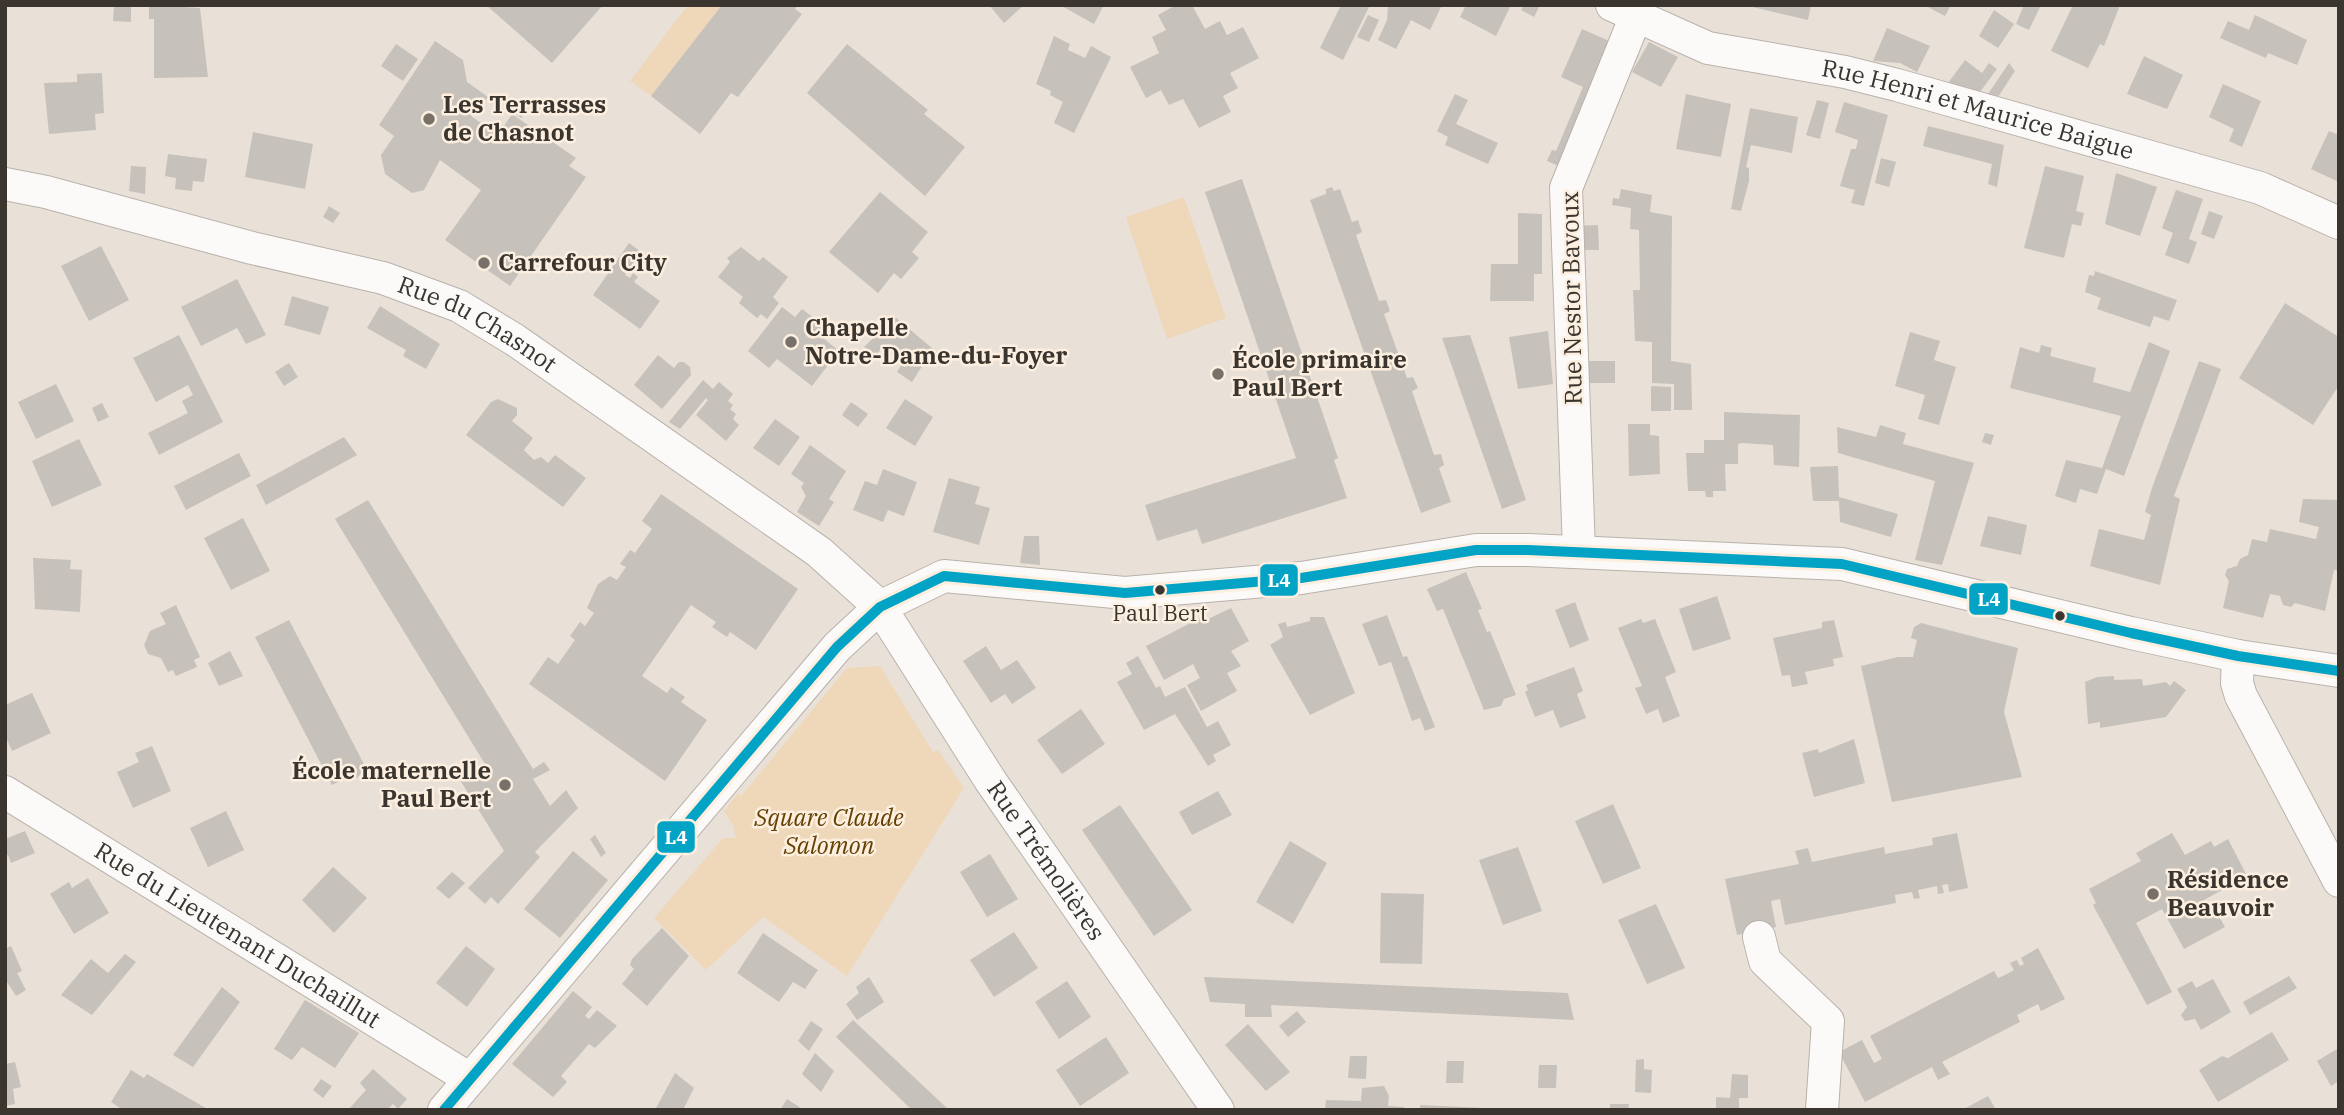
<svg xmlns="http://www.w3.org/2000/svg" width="2344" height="1115" font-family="'IBM Plex Serif',serif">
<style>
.green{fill:#efd7ba}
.building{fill:#c6c1ba}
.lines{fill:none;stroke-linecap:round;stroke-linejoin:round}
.minor-casing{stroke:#b9b2ab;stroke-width:34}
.minor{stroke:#fcfaf9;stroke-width:32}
.bus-1-casing{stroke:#fdefdf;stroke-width:16}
.bus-1{stroke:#03a3c6;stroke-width:10}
.poi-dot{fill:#77716a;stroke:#fdefdf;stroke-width:2.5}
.bus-dot{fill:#3a352f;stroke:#fdefdf;stroke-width:2.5}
.labels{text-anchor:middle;stroke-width:5;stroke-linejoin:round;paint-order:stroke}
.bus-label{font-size:22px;fill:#3a352f;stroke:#fdefdf}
.poi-label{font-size:24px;font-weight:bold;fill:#3a352f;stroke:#fdefdf;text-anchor:start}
.street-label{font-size:24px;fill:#3a352f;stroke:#fdefdf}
.park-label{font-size:24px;font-style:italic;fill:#664103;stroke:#fdefdf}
.line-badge{stroke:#fdefdf;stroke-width:2.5}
.badge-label{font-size:19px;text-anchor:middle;font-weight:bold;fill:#fff}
</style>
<rect width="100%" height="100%" fill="#e9e1d8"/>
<g class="green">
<polygon points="688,5 722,5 651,96 630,81"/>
<polygon points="1184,197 1226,318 1167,339 1126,217"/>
<polygon points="880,666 933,752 938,750 964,788 847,976 763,917 706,970 654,918 723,838 736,838 733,825 724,811 738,793 741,796 847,668"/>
</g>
<g class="building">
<polygon points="114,5 131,5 131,22 113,21"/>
<polygon points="149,5 200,8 208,77 154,78 154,19 149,19"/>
<polygon points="486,5 603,5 552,63"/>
<polygon points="722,5 798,5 795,9 802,14 738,97 731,93 700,134 651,96"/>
<polygon points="989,5 1024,5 1004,23"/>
<polygon points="1060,5 1104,5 1094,24"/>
<polygon points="1176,5 1192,5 1205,29 1220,21 1227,35 1243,27 1259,58 1230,73 1238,88 1223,96 1231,112 1199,128 1183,99 1169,105 1161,90 1146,98 1130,67 1159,53 1152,37 1166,30 1158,15"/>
<polygon points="1341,5 1370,5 1343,60 1320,48"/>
<polygon points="1388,5 1442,5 1430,30 1411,20 1396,49 1378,40 1387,20"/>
<polygon points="1466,5 1511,5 1496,36 1460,17"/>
<polygon points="1524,5 1540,5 1534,17 1521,10"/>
<polygon points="1744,5 1811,5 1808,20"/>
<polygon points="1924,5 1951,5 1945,16"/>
<polygon points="2024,5 2041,5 2029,30 2016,24"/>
<polygon points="2073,5 2120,5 2104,46 2100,44 2088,68 2051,51"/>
<polygon points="1994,10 2014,24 1998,48 1979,36"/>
<polygon points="1368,15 1379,20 1369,42 1357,37"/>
<polygon points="2255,15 2307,40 2297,65 2268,53 2266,58 2220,38 2228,21 2249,30"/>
<polygon points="1887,28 1930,46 1917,72 1900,63 1873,61"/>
<polygon points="1582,29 1616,44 1563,168 1547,161 1552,150 1556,151 1583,87 1561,77"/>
<polygon points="1054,36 1070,44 1068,50 1085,58 1091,46 1111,57 1074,133 1054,123 1063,102 1050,95 1051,91 1036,84"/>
<polygon points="435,41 463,60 467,82 488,97 471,116 492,131 498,122 504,126 512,114 576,158 569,166 586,177 510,286 445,240 481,190 440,160 424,190 412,193 385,174 381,155 394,136 379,125"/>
<polygon points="1649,42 1678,57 1661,87 1632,72"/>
<polygon points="396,44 418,59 403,81 381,66"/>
<polygon points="847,44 928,110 924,114 965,147 925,196 807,93"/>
<polygon points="2144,56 2183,75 2167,109 2127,94"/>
<polygon points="1965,60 1982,73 1989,63 1997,69 1980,92 1948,83"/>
<polygon points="2009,63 2015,71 1998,97 1988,94"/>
<polygon points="102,73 104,113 95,114 96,130 49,134 44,83 77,82 77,74"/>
<polygon points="2223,84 2261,101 2242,147 2229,141 2234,129 2209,117"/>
<polygon points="1455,94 1468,100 1456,124 1498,143 1488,164 1445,145 1448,137 1437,131"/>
<polygon points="1686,94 1731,104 1721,157 1676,149"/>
<polygon points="1817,100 1829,103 1820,139 1806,135"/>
<polygon points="1844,102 1888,115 1864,206 1851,203 1855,190 1840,186 1851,149 1856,149 1858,140 1835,132"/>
<polygon points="521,103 528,108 521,118 514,113"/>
<polygon points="1750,108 1798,117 1792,153 1751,145 1746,167 1749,168 1749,181 1741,211 1731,209"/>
<polygon points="1928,126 2004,145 1997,187 1988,184 1992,164 1923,146"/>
<polygon points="2329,131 2339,135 2339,182 2311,169"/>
<polygon points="253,132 313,144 305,189 245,177"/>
<polygon points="168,154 207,159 204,182 193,181 192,191 175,189 176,178 165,176"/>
<polygon points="1881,158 1896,162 1889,187 1875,183"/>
<polygon points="131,166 146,167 145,194 129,191"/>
<polygon points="2045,166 2084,176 2076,211 2084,213 2081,226 2072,224 2064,258 2024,248"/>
<polygon points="2116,173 2157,187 2140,236 2105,224"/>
<polygon points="1242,179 1338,458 1334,460 1347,498 1202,544 1197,529 1157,541 1145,505 1296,458 1205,192"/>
<polygon points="1332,187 1334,191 1340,189 1352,222 1358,220 1362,232 1356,235 1379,301 1386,300 1390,311 1384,314 1407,378 1413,377 1418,388 1412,391 1434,455 1441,454 1444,465 1439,468 1451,502 1421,513 1310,200 1326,194 1326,189"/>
<polygon points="1621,189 1652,195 1650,212 1672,216 1671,361 1691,364 1692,410 1674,410 1674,384 1652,383 1652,342 1635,341 1633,290 1640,290 1639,230 1630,229 1631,208 1612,205 1613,198 1619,199"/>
<polygon points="2176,190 2203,199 2189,239 2197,242 2189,264 2165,255 2173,233 2162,228"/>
<polygon points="880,192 928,232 912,252 919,258 901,279 894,273 878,293 829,252"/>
<polygon points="329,206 340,213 333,223 323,217"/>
<polygon points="2209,211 2223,216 2214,239 2201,234"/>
<polygon points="1518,213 1542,214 1542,274 1534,274 1534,301 1490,301 1491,264 1518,264"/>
<polygon points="1598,225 1599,250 1575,250 1574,226"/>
<polygon points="629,243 641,252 625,275 630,278 633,273 638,277 634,282 660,301 640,329 593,295"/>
<polygon points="101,246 129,300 89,321 61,266"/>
<polygon points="741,247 759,261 763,257 788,277 773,297 779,303 767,319 761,314 757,318 739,303 743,297 718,277 730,262 727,258"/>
<polygon points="2095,271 2177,300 2169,321 2154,316 2150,327 2097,309 2101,298 2085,292 2089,275 2094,276"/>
<polygon points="237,279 266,335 246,344 237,328 201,346 181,307"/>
<polygon points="292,296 329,307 320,335 284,325"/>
<polygon points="2285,303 2339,337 2339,385 2313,425 2239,378"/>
<polygon points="380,306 440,344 426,369 403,356 406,350 367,328"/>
<polygon points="782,307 795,317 802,309 823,325 817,333 839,351 812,386 777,359 769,368 748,351"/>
<polygon points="895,317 933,349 912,382 897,372 903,362 883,345 877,355 864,347"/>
<polygon points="1548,331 1553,384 1518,389 1509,337"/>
<polygon points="1910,332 1940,341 1934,360 1956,367 1939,425 1918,419 1925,395 1895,386"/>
<polygon points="179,335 223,422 159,455 148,433 188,413 182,401 193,395 188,385 156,402 133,358"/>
<polygon points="1470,335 1526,500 1502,509 1442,338"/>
<polygon points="2149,342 2170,351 2124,476 2106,469 2097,494 2080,489 2076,503 2055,496 2066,460 2102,468 2121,416 2010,388 2020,347 2039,353 2041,345 2052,348 2050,356 2096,368 2093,382 2130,392"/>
<polygon points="658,355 674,368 679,362 684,362 690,367 691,375 662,409 634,385"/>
<polygon points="1580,361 1615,361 1615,383 1581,383"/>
<polygon points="2199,361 2221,369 2174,496 2180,499 2160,585 2090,566 2099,529 2144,540 2151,515 2145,512 2152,488"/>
<polygon points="289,363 298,377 284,386 275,372"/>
<polygon points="703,380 713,389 719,382 733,394 728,401 733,405 730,409 736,414 733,419 739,425 726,441 696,415 708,400 706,398 680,429 669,422"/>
<polygon points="56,384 74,421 36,439 18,402"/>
<polygon points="1651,386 1671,387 1671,411 1651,411"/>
<polygon points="498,399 517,408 517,415 512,421 533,438 524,450 534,460 541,457 548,463 555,455 586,478 563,507 466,435 491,402"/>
<polygon points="905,399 933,417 915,446 886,428"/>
<polygon points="851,402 868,414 858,427 842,415"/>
<polygon points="102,403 109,417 98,422 92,408"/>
<polygon points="1724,412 1800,415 1799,467 1774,465 1773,445 1742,443 1738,444 1738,464 1725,464 1726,491 1713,491 1713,497 1706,497 1705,491 1688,491 1686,453 1704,453 1704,440 1724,440"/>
<polygon points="775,419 800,437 779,466 753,448"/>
<polygon points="1628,424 1650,424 1650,435 1659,436 1660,474 1629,476"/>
<polygon points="1880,425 1906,433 1903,444 1974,463 1942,565 1915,560 1935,481 1838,453 1837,427 1876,437"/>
<polygon points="1985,433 1994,435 1991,445 1982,442"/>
<polygon points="344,437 357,455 266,505 256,485"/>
<polygon points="79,439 102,485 52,507 32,461"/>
<polygon points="810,445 846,471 829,499 834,502 819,526 797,512 806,496 801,487 804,483 791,474"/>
<polygon points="239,453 251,476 186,510 174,486"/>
<polygon points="1838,466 1839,497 1898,514 1891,537 1840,522 1839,501 1813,501 1810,467"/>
<polygon points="883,469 917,482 904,516 888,510 883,522 853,510 865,481 877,485"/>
<polygon points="949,478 980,487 975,504 990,508 979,545 933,532"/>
<polygon points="661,494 798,589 756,650 730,632 727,637 712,627 716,622 691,605 642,676 667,693 671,687 685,697 681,702 707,720 665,781 529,684 548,657 558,664 575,640 570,636 580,622 585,626 594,613 587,608 598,584 610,576 617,580 626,567 620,564 630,550 635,553 652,529 642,521"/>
<polygon points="2303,499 2339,500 2339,571 2334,570 2325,611 2295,603 2291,607 2283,605 2280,596 2270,594 2263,618 2223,608 2229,581 2225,575 2227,569 2237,566 2240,559 2248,555 2252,539 2267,542 2270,529 2316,539 2319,527 2299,522"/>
<polygon points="368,500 533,769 544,762 550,770 533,779 550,806 566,790 578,808 535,852 540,857 498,904 491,897 485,904 468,888 504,851 460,780 485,764 335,519"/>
<polygon points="1988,516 2027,525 2021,555 1980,546"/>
<polygon points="243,518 270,571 231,590 204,538"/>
<polygon points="1024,536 1039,536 1040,565 1020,563"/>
<polygon points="33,558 71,560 70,569 82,570 80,612 35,609"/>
<polygon points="1466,572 1482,609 1478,610 1487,632 1490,631 1516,695 1504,699 1501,706 1484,710 1443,609 1437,611 1427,589"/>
<polygon points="1717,596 1731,639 1693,651 1679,609"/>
<polygon points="1575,602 1589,640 1570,648 1555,610"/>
<polygon points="176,605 200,657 194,660 197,667 176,676 173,670 168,672 161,658 148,654 144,645 150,631 166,624 160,613"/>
<polygon points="1231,608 1249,641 1231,651 1241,666 1227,673 1237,691 1201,711 1187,685 1200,678 1193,664 1164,680 1146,646 1200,618 1202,622"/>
<polygon points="1387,615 1403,657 1407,656 1435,727 1425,731 1420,718 1412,721 1391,662 1379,666 1362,624"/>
<polygon points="1310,617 1324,617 1355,693 1310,715 1270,645 1283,637 1278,624 1286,622 1287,627 1310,621"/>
<polygon points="1641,619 1643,623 1655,619 1676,672 1665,677 1680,716 1663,723 1658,709 1646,714 1635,688 1642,686 1618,628"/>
<polygon points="289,620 366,768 357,778 354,774 332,785 255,637"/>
<polygon points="1834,620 1843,657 1833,659 1834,666 1805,672 1808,684 1792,687 1790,675 1782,676 1773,638 1822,628 1822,622"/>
<polygon points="1921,623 2018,648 2004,712 2022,777 1892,802 1861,666 1898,657 1913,657 1917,640 1911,638 1914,627"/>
<polygon points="986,646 1001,670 1017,660 1036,688 1012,704 1005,694 991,703 963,661"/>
<polygon points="230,651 243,676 219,686 208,663"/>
<polygon points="1138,656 1156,688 1160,686 1165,697 1185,687 1207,727 1218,721 1231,745 1213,755 1216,761 1208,766 1175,714 1144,730 1117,682 1132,674 1126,663"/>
<polygon points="1574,667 1583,691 1577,694 1586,718 1560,728 1553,710 1535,717 1525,692 1528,690 1526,685"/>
<polygon points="2114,676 2114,680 2142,679 2143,686 2166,682 2170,686 2174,681 2186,690 2166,717 2100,728 2100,722 2088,724 2085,682 2097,677"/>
<polygon points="32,693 51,733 12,751 5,735 5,705"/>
<polygon points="1081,709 1105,744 1062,774 1037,740"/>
<polygon points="1854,739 1865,783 1814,797 1802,753 1818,749 1819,753"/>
<polygon points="152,746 171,791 133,808 117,772 139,762 135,753"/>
<polygon points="1218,791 1232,815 1192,835 1179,812"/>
<polygon points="1613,804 1641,868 1603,884 1575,821"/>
<polygon points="1120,805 1192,910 1154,936 1082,830"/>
<polygon points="226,811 244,850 208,867 190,828"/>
<polygon points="25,831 35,853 11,863 8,855 5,856 5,839"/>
<polygon points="1957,833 1968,888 1949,892 1948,884 1942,885 1944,893 1938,894 1937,886 1918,890 1920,898 1914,899 1912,892 1895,895 1896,903 1785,925 1780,899 1771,901 1776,927 1737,935 1725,879 1799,864 1795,851 1808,848 1812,862 1884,847 1885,854 1933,845 1932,838"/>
<polygon points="2172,833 2185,855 2211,841 2214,847 2228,839 2247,876 2204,900 2209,909 2213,906 2225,927 2184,949 2162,909 2136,923 2172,992 2147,1005 2093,905 2096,903 2089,889 2141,861 2136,853"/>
<polygon points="595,835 606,853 601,857 590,839"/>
<polygon points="1290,841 1327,863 1293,924 1256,902"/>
<polygon points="1518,847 1542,911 1503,925 1479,860"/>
<polygon points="573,851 608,880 560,938 524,909"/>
<polygon points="990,854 1018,899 987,917 960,872"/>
<polygon points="333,867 367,898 334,933 302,900"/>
<polygon points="452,872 465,883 449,899 436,888"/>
<polygon points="88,878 109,913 74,934 50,894 69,882 72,888"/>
<polygon points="1381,893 1424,894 1422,964 1380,963"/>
<polygon points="1656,904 1685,968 1647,984 1618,920"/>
<polygon points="662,928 689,956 647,1006 622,984 634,969 630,965 632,959"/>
<polygon points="1014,932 1038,968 994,997 970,960"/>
<polygon points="763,933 818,970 805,989 793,982 779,1002 737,973"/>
<polygon points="11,946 22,971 17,973 26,990 16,996 5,979 5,949"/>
<polygon points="466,946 495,969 467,1007 436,983"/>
<polygon points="2038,948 2065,999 2041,1011 2038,1004 2017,1015 2020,1022 1942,1062 1950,1074 1938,1080 1932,1067 1865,1102 1839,1052 1862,1040 1874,1063 1882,1059 1870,1036 1994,971 1998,978 2003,976 2014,970 2010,963 2017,960 2020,966 2024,964 2021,958"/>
<polygon points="125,954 136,962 92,1015 61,995 91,959 108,973"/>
<polygon points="2289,976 2297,988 2250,1015 2243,1002"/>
<polygon points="869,977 884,1002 857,1020 846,1004 859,993 856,987"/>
<polygon points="1204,977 1568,993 1574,1020 1271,1005 1272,1017 1245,1017 1245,1004 1210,1002"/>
<polygon points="2213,979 2231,1012 2201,1030 2195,1019 2185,1021 2181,1015 2187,1007 2177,989 2192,981 2196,988"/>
<polygon points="1067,981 1091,1017 1059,1039 1035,1002"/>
<polygon points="222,987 240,1002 193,1067 173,1055"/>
<polygon points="573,991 592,1007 585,1016 589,1019 597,1010 617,1026 595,1048 589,1044 561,1076 567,1082 553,1097 512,1064"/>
<polygon points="305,1000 359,1033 335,1068 302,1047 292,1060 274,1049"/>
<polygon points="1297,1011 1306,1022 1288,1037 1279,1026"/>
<polygon points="853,1020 949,1110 912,1110 836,1037"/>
<polygon points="811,1021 823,1029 809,1051 798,1041"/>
<polygon points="1248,1024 1290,1072 1266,1091 1225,1045"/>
<polygon points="2272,1032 2289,1060 2218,1102 2199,1070 2222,1056 2228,1058"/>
<polygon points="1106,1037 1129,1073 1080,1106 1056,1070"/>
<polygon points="2339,1048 2339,1081 2331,1086 2317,1061"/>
<polygon points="815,1053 834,1071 821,1092 802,1074"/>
<polygon points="1350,1056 1367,1056 1366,1079 1348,1078"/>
<polygon points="1644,1059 1644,1069 1652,1070 1651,1093 1635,1092 1636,1060"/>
<polygon points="1447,1061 1464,1061 1463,1083 1446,1083"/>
<polygon points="15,1062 21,1087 13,1089 15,1104 5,1106 5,1064"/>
<polygon points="1539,1065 1557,1065 1556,1088 1538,1088"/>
<polygon points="373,1069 407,1099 398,1109 393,1104 387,1110 348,1110 366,1090 360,1083"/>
<polygon points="131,1070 144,1078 147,1074 209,1110 123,1110 111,1102"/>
<polygon points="675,1073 694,1088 683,1110 655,1110"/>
<polygon points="1732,1074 1748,1075 1748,1098 1739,1098 1739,1110 1716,1110 1716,1097 1730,1098"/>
<polygon points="321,1079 332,1086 323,1098 313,1090"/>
<polygon points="1384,1086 1389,1096 1388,1106 1404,1107 1404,1110 1325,1110 1326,1100 1361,1101 1362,1088"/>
<polygon points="1988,1096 1996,1110 1962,1110"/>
<polygon points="787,1099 804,1110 780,1110"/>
<polygon points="1610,1104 1629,1104 1628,1110 1610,1110"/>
<polygon points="1420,1105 1484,1108 1484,1110 1420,1110"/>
</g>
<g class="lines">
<defs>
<g id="minor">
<path id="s1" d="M 1612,5 L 1708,48 L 1845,72 L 1897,85 L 2260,188 L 2339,223"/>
<path id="s2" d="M 5,184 L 46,192 L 252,248 L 383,278 L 459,306 L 515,340 L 819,552 L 880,607 L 990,780 L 1218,1110"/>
<polyline points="1579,551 1566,188 1636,16"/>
<polyline points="2238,656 2237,683 2241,696 2339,881"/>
<path id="s3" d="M 5,792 L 470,1079"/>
<polyline points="1759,937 1765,961 1828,1021 1822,1110"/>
<polyline points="444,1110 837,647 880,607 944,576 1125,593 1301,578 1476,550 1528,550 1842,564 2131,633 2238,656 2339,671"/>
</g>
</defs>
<use href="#minor" class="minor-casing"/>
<use href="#minor" class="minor"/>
<defs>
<polyline id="bus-1" points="444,1110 837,647 880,607 944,576 1125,593 1301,578 1476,550 1528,550 1842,564 2131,633 2238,656 2339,671"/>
</defs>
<use href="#bus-1" class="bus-1-casing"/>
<use href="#bus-1" class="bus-1"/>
</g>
<g class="poi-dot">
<circle cx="429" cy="119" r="7"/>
<circle cx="484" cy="263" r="7"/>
<circle cx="791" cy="342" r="7"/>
<circle cx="1218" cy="374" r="7"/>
<circle cx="505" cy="785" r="7"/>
<circle cx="2153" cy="894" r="7"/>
</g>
<g class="bus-dot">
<circle cx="1160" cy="590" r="6"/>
<circle cx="2060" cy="616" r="6"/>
</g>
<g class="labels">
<g class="bus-label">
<text x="1160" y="621">Paul Bert</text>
</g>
<g class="poi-label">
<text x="443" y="113">Les Terrasses<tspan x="443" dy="28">de Chasnot</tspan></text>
<text x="498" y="271">Carrefour City</text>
<text x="805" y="336">Chapelle<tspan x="805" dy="28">Notre-Dame-du-Foyer</tspan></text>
<text x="1232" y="368">École primaire<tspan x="1232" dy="28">Paul Bert</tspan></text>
<text x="491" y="779" text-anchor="end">École maternelle<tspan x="491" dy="28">Paul Bert</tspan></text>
<text x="2167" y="888">Résidence<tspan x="2167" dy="28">Beauvoir</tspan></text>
</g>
<g class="street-label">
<text dy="8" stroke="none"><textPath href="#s1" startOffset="382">Rue Henri et Maurice Baigue</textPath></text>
<text transform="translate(1572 298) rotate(-91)" y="8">Rue Nestor Bavoux</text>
<text dy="8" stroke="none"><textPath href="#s2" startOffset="495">Rue du Chasnot</textPath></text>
<text dy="8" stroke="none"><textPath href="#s2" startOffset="1292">Rue Trémolières</textPath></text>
<text dy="8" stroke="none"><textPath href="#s3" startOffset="273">Rue du Lieutenant Duchaillut</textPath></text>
</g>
<g class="park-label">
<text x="829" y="826">Square Claude<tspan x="829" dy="28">Salomon</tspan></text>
</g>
</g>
<g class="line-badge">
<rect x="1259" y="563" width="40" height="34" rx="7" fill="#03a3c6"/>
<rect x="1968" y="582" width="41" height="34" rx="7" fill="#03a3c6"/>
<rect x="656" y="820" width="40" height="34" rx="7" fill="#03a3c6"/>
</g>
<g class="badge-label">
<text x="1279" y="587">L4</text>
<text x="1989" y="606">L4</text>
<text x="676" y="844">L4</text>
</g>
<rect width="2344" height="1115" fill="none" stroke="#3a352f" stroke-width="14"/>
</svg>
